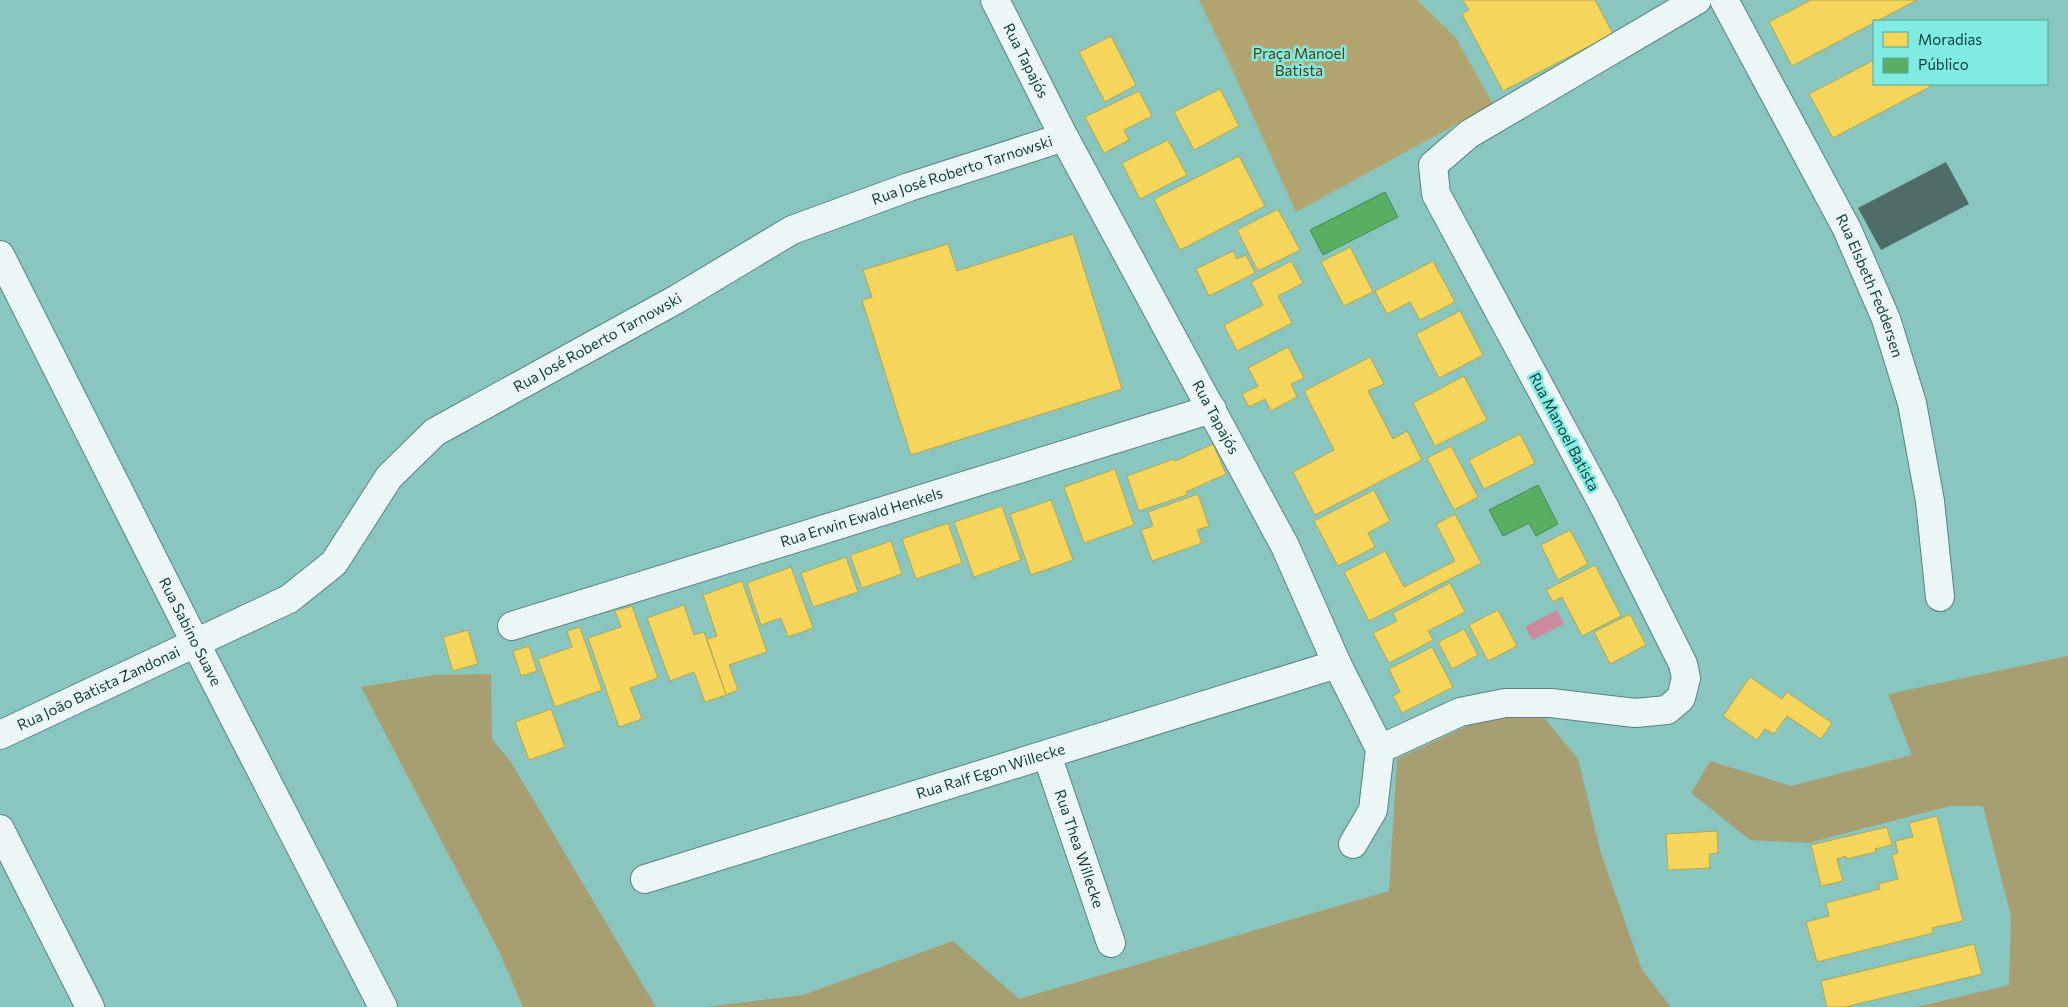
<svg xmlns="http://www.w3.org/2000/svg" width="2068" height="1007" font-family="Commissioner,sans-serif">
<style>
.green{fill:#b2a46f}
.forest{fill:#a79f71}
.water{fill:#cc8a9c}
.homes{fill:#f6d55c;stroke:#b0a852}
.public{fill:#5aae61;stroke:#438c55}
.building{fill:#4e6d69}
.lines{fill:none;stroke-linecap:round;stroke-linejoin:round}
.street-casing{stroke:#578480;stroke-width:30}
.street{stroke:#edf6f6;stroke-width:28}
.labels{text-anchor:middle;stroke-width:5;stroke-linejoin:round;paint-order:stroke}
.park-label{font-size:15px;fill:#59380d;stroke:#80ebe1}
.street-label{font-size:15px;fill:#0e3e3a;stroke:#80ebe1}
</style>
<rect width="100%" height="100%" fill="#8ac6c0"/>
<polygon class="green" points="1199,0 1417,0 1456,38 1493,104 1296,212 1232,69"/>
<g class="forest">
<polygon points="2068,656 2068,1007 1916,1007 2009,985 2011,916 1983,806 1950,806 1808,843 1750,840 1691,793 1710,761 1791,786 1912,755 1888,694"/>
<polygon points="491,674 492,739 511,762 656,1007 523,1007 499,951 361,687 434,675"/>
<polygon points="1499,711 1541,714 1578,759 1601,853 1642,970 1671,1007 706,1007 803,995 953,941 1019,999 1389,891 1397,759"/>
</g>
<polygon class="water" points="1557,610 1564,624 1532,640 1525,627"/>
<g class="homes">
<polygon points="1463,0 1595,0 1613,34 1503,91 1462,14 1469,10"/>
<polygon points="1811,0 1917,0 1792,66 1769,22"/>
<polygon points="1111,36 1136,85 1105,102 1079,52"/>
<polygon points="1874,60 1874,84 1935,84 1833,138 1809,94"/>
<polygon points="1220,89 1239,126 1194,150 1174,112"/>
<polygon points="1139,91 1152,116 1124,130 1129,140 1104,153 1085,117"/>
<polygon points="1168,140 1187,175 1140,199 1122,163"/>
<polygon points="1239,156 1265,206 1180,250 1154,199"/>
<polygon points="1278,209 1300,250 1258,271 1237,230"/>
<polygon points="1073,234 1122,389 911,455 862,300 872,297 863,270 948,244 957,271"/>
<polygon points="1350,247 1373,292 1344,306 1321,262"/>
<polygon points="1233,251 1237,259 1246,255 1255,273 1209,296 1196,269"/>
<polygon points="1291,261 1303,283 1278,296 1292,323 1237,351 1224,325 1263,305 1251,282"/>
<polygon points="1433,261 1455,302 1420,320 1410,302 1387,314 1375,291"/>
<polygon points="1460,311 1483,355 1439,378 1416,334"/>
<polygon points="1288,347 1304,378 1291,384 1297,397 1271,411 1265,399 1249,407 1242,394 1258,386 1248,368"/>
<polygon points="1370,357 1384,384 1368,391 1393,439 1407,431 1422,460 1315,515 1293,472 1334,450 1304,391"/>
<polygon points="1464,376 1487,420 1435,446 1413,403"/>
<polygon points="1520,434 1535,463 1484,489 1469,460"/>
<polygon points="1213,444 1226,474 1186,492 1187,495 1139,511 1127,476 1174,459 1175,461"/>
<polygon points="1451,446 1478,497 1454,510 1427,458"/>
<polygon points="1115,469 1134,525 1084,543 1064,487"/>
<polygon points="1374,490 1390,521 1368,533 1375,547 1338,566 1314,521"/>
<polygon points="1198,494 1209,526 1197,530 1202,543 1152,561 1141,530 1153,526 1148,512"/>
<polygon points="1051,500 1073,560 1031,575 1010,514"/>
<polygon points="1002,506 1021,560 974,577 954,522"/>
<polygon points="1455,514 1481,563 1369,621 1344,572 1385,551 1404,587 1455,561 1436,524"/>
<polygon points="948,523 962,563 916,579 902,539"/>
<polygon points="1570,530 1588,564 1558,580 1541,545"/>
<polygon points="891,541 902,574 862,588 850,555"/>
<polygon points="846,557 858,592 813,607 801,573"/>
<polygon points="1595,565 1621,616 1582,636 1562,597 1553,602 1546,590"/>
<polygon points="791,567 813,628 788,637 781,618 761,625 747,583"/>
<polygon points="742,581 767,652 729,665 738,690 726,695 707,639 717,636 703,595"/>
<polygon points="1450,583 1465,612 1428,631 1433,640 1389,663 1373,633 1397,621 1393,613"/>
<polygon points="684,605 694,635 704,632 726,695 705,702 694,672 670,681 647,618"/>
<polygon points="632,606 658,678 630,688 642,719 619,727 588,638 621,627 615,611"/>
<polygon points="1498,610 1517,646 1488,661 1469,625"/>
<polygon points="1630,614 1646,645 1610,664 1594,632"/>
<polygon points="580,627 602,690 555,707 538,659 572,647 567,631"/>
<polygon points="1464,629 1478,655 1452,669 1438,642"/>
<polygon points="468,630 478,664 453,671 443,637"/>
<polygon points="529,646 537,671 521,676 513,651"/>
<polygon points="1432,647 1453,687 1402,713 1393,696 1400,692 1389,669"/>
<polygon points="1750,677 1782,699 1787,692 1832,723 1821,739 1787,716 1774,734 1765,729 1757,740 1723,716"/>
<polygon points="551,709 565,747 529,760 515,722"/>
<polygon points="1937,816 1963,921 1932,928 1933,933 1817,962 1806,922 1829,916 1826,903 1880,889 1878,884 1898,879 1892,855 1898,853 1895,841 1913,837 1909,823"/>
<polygon points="1887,827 1892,845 1875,849 1876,852 1846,859 1846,856 1837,859 1843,881 1821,886 1811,845"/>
<polygon points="1717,831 1718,853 1709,854 1710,868 1668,870 1666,834"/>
<polygon points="1974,944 1982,974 1845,1007 1827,1007 1821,981"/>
</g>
<g class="public">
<polygon points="1385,192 1398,217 1323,255 1310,230"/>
<polygon points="1538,485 1558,524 1536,536 1529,523 1503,536 1489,510"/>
</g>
<polygon class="building" points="1946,162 1969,204 1881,250 1858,208"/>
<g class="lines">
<defs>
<g id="street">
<path id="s1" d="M 995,0 L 1064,137 L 1285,546 L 1337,664 L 1380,749 L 1373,810 L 1353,844"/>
<path id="s2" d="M 1724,0 L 1847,229 L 1886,319 L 1912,403 L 1930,501 L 1940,597"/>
<path id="s3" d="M 0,255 L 196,644 L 383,1007"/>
<path id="s4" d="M 512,626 L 1212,409"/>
<path id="s5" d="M 0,735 L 289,599 L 334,563 L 389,477 L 435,432 L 677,299 L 792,230 L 909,187 L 1064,137"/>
<polyline points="1380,749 1460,712 1505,703 1551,703 1635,713 1667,710 1681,698 1686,678 1683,664 1605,508 1436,194 1433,165 1469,134 1697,0"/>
<path id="s6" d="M 1047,755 L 1111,943"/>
<polyline points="0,829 90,1007"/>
<path id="s7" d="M 645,879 L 1337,664"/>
</g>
</defs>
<use href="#street" class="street-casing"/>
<use href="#street" class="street"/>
</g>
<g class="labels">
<g class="park-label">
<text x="1299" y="59">Praça Manoel<tspan x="1299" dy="17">Batista</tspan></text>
</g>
<g class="street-label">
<text dy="5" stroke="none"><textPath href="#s1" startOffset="68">Rua Tapajós</textPath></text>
<text dy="5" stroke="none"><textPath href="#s5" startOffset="1134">Rua José Roberto Tarnowski</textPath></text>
<text dy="5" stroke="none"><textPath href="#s2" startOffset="321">Rua Elsbeth Feddersen</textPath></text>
<text dy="5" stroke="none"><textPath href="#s5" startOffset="729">Rua José Roberto Tarnowski</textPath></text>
<text dy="5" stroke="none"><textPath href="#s1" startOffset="472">Rua Tapajós</textPath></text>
<text transform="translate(1564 432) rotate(62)" y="5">Rua Manoel Batista</text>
<text dy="5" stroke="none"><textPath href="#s4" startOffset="366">Rua Erwin Ewald Henkels</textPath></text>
<text dy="5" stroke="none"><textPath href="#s3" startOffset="422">Rua Sabino Suave</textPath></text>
<text dy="5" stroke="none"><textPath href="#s5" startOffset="109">Rua João Batista Zandonai</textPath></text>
<text dy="5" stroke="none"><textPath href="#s7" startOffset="362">Rua Ralf Egon Willecke</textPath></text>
<text dy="5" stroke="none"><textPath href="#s6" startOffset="99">Rua Thea Willecke</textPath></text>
</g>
</g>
<rect x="1873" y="20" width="175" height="65" fill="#80ebe1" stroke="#52a69e"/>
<rect x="1883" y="32" width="25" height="15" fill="#f6d55c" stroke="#52a69e"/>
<text x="1918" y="45" font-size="15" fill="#0e3e3a">Moradias</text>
<rect x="1883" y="58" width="25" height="15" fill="#5aae61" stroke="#52a69e"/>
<text x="1918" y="70" font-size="15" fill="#0e3e3a">Público</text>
</svg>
